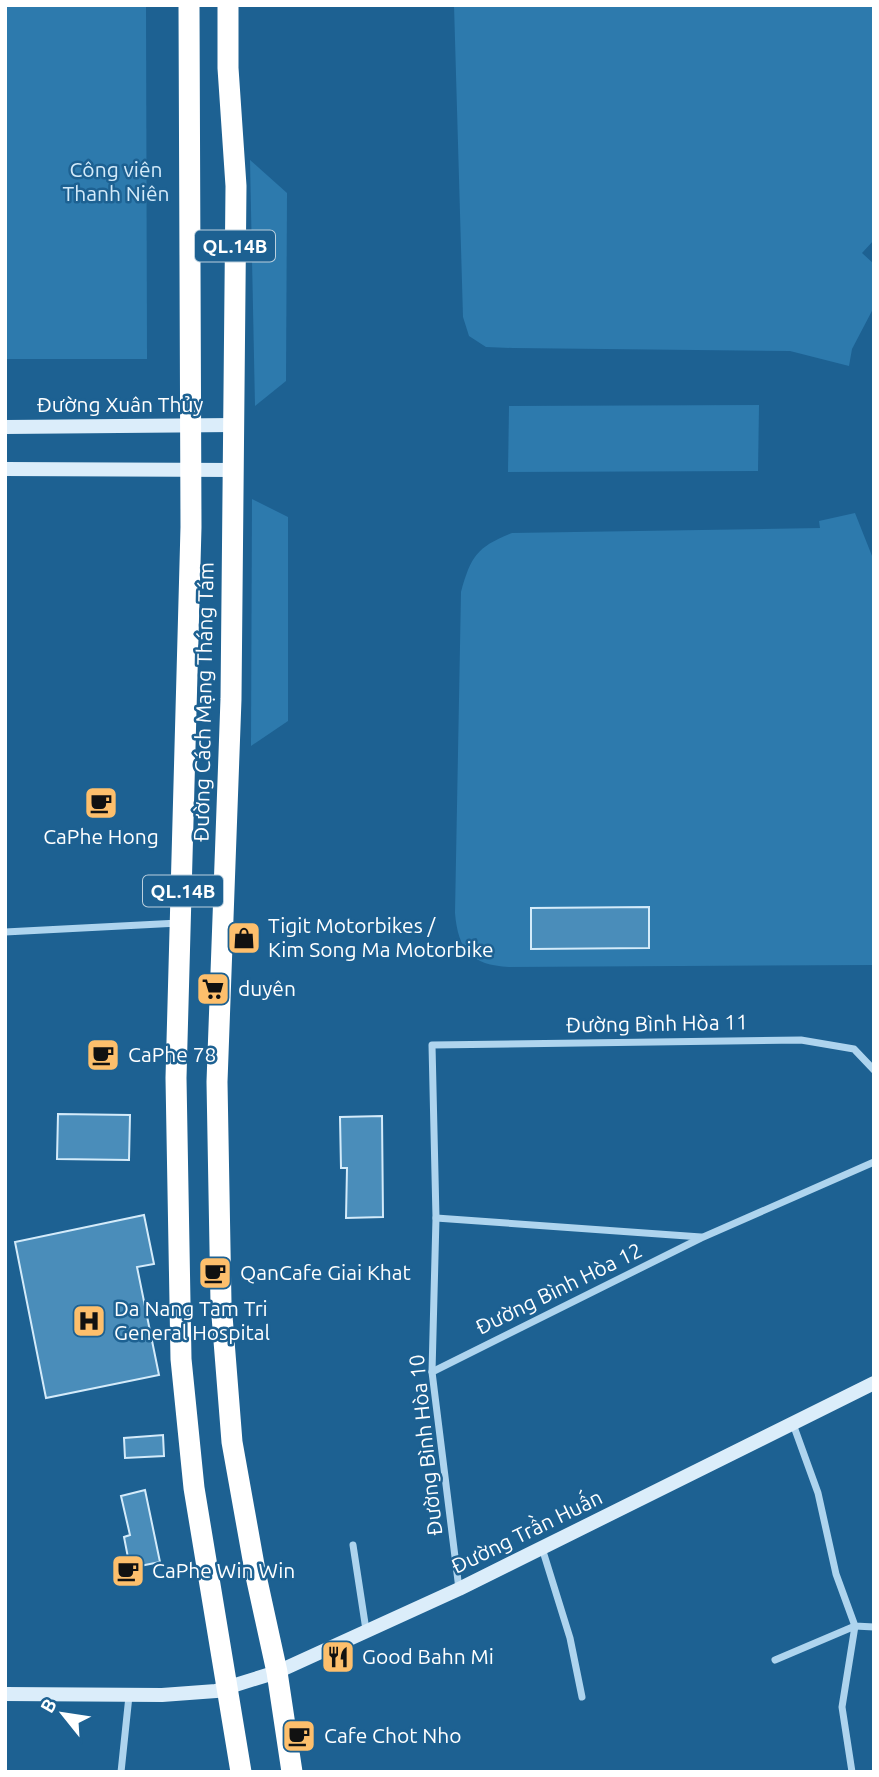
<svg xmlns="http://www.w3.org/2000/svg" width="879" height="1777" font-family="Ubuntu,sans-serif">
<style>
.green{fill:#2d7aad}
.building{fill:#4a8dba;stroke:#d4ebfa;stroke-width:2}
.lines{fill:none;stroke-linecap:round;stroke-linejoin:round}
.street{stroke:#aed4ee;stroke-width:7}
.secondary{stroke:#dbedfa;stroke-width:14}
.highway{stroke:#fff;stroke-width:21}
.labels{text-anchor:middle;stroke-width:5;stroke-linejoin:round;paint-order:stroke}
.shield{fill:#1d6192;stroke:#bbd0de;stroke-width:2}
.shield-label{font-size:19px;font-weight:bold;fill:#fff}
.park-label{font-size:21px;fill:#d4ebfa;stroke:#1d6192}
.street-label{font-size:21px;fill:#fff;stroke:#1d6192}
.poi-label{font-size:21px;fill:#fff;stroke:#1d6192;text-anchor:start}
</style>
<rect width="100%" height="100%" fill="#1d6192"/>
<g class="green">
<polygon points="5,5 146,5 147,359 5,359"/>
<polygon points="454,5 874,5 874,240 862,253 874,264 874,307 852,349 849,366 790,351 513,348 486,347 469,336 463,317"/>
<polygon points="250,160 287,193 286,381 255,406"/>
<polygon points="759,405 758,471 508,472 509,406"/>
<polygon points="252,499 288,517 288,721 251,746"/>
<path d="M 855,513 L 874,561 L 874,965 L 509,967 C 471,965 458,950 455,913 L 461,592 C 471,556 477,547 512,533 L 820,528 L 819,521 Z"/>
</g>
<g class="building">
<polygon points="649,907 649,948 531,949 531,908"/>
<polygon points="58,1114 130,1115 129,1160 57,1159"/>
<polygon points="382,1116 383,1217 346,1218 347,1168 341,1168 340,1117"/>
<polygon points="144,1215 154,1264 137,1267 159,1375 46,1398 15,1242"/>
<polygon points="163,1435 164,1456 125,1458 124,1438"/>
<polygon points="145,1490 160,1562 130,1568 124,1537 130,1535 121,1496"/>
</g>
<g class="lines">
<g class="street">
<polyline points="5,932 179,923"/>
<polyline points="436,1218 701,1237"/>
<polyline points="432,1372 701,1238 874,1162"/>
<polyline points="793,1424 818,1493 836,1574 855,1626 874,1627"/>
<polyline points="353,1545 366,1630"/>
<polyline points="542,1548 570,1638 582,1697"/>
<polyline points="459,1589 432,1372 436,1218 432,1045 801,1040 854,1049 874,1070"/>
<polyline points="775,1660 855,1626 842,1707 852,1772"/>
<polyline points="121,1772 129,1696"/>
</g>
<g class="secondary">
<polyline points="5,427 234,425"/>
<polyline points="5,469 233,470"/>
<polyline points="5,1694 162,1695 216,1691 277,1672 459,1589 874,1383"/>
</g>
<g class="highway">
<polyline points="189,5 191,527 176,1078 181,1359 194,1488 241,1772"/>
<polyline points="228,5 228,68 236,186 231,699 217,1082 221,1303 232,1442 256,1576 277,1672 292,1772"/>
</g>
</g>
<defs>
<symbol id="cafe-square" viewBox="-11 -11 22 22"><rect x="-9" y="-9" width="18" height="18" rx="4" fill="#fdbf6c" stroke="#1d6192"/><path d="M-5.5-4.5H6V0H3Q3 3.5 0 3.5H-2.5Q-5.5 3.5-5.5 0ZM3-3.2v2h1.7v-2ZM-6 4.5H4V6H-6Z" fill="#111"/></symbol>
<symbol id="shop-square" viewBox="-11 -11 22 22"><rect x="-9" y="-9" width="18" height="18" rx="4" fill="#fdbf6c" stroke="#1d6192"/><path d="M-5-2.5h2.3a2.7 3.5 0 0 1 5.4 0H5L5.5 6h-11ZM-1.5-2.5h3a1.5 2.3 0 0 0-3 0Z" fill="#111"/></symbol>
<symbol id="supermarket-square" viewBox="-11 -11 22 22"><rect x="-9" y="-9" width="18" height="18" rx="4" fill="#fdbf6c" stroke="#1d6192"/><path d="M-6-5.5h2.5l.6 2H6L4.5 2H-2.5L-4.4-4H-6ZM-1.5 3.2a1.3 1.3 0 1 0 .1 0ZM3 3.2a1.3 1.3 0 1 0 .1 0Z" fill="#111"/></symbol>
<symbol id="hospital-square" viewBox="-11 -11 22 22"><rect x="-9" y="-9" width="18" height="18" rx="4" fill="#fdbf6c" stroke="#1d6192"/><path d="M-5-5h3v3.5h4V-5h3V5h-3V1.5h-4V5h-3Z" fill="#111"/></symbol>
<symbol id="restaurant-square" viewBox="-11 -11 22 22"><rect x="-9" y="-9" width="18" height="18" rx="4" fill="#fdbf6c" stroke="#1d6192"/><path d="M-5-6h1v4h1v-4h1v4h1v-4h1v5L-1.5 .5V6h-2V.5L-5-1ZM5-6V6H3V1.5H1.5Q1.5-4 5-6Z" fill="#111"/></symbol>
</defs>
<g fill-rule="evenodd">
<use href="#cafe-square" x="82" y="784" width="38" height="38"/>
<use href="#shop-square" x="225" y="919" width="38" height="38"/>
<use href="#supermarket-square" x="194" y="970" width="38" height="38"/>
<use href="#cafe-square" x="84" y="1036" width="38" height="38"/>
<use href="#cafe-square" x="196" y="1254" width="38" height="38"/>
<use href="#hospital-square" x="70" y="1302" width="38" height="38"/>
<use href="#cafe-square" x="109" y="1552" width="38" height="38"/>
<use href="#restaurant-square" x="319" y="1638" width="38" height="38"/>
<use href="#cafe-square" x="280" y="1717" width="38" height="38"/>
</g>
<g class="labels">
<g class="shield">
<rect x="195" y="230.5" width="80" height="31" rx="5"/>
<rect x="143" y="875.5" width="80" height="31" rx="5"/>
</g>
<g class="shield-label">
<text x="235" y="253">QL.14B</text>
<text x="183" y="898">QL.14B</text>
</g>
<g class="park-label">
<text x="116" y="177">Công viên<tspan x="116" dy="24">Thanh Niên</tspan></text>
</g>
<g class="street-label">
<text x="120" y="412">Đường Xuân Thủy</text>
<text transform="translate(204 702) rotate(-89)" y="7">Đường Cách Mạng Tháng Tám</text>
<text transform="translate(657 1024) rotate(-1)" y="7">Đường Bình Hòa 11</text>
<text transform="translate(559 1289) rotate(-26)" y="7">Đường Bình Hòa 12</text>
<text transform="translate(426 1445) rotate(-96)" y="7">Đường Bình Hòa 10</text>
<text transform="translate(527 1532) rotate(-26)" y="7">Đường Trần Huấn</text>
</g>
<g class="poi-label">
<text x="101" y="844" text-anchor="middle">CaPhe Hong</text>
<text x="268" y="933">Tigit Motorbikes /<tspan x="268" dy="24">Kim Song Ma Motorbike</tspan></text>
<text x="238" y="996">duyên</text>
<text x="128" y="1062">CaPhe 78</text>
<text x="240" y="1280">QanCafe Giai Khat</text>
<text x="114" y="1316">Da Nang Tam Tri<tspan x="114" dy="24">General Hospital</tspan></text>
<text x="152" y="1578">CaPhe Win Win</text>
<text x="362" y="1664">Good Bahn Mi</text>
<text x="324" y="1743">Cafe Chot Nho</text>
</g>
</g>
<rect width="879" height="1777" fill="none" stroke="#ffffff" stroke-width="14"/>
<g transform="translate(63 1714) rotate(300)" stroke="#1d6192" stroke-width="5" paint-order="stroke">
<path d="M0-5L12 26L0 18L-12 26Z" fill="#ffffff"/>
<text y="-10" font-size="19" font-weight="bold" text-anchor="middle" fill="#ffffff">B</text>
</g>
</svg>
